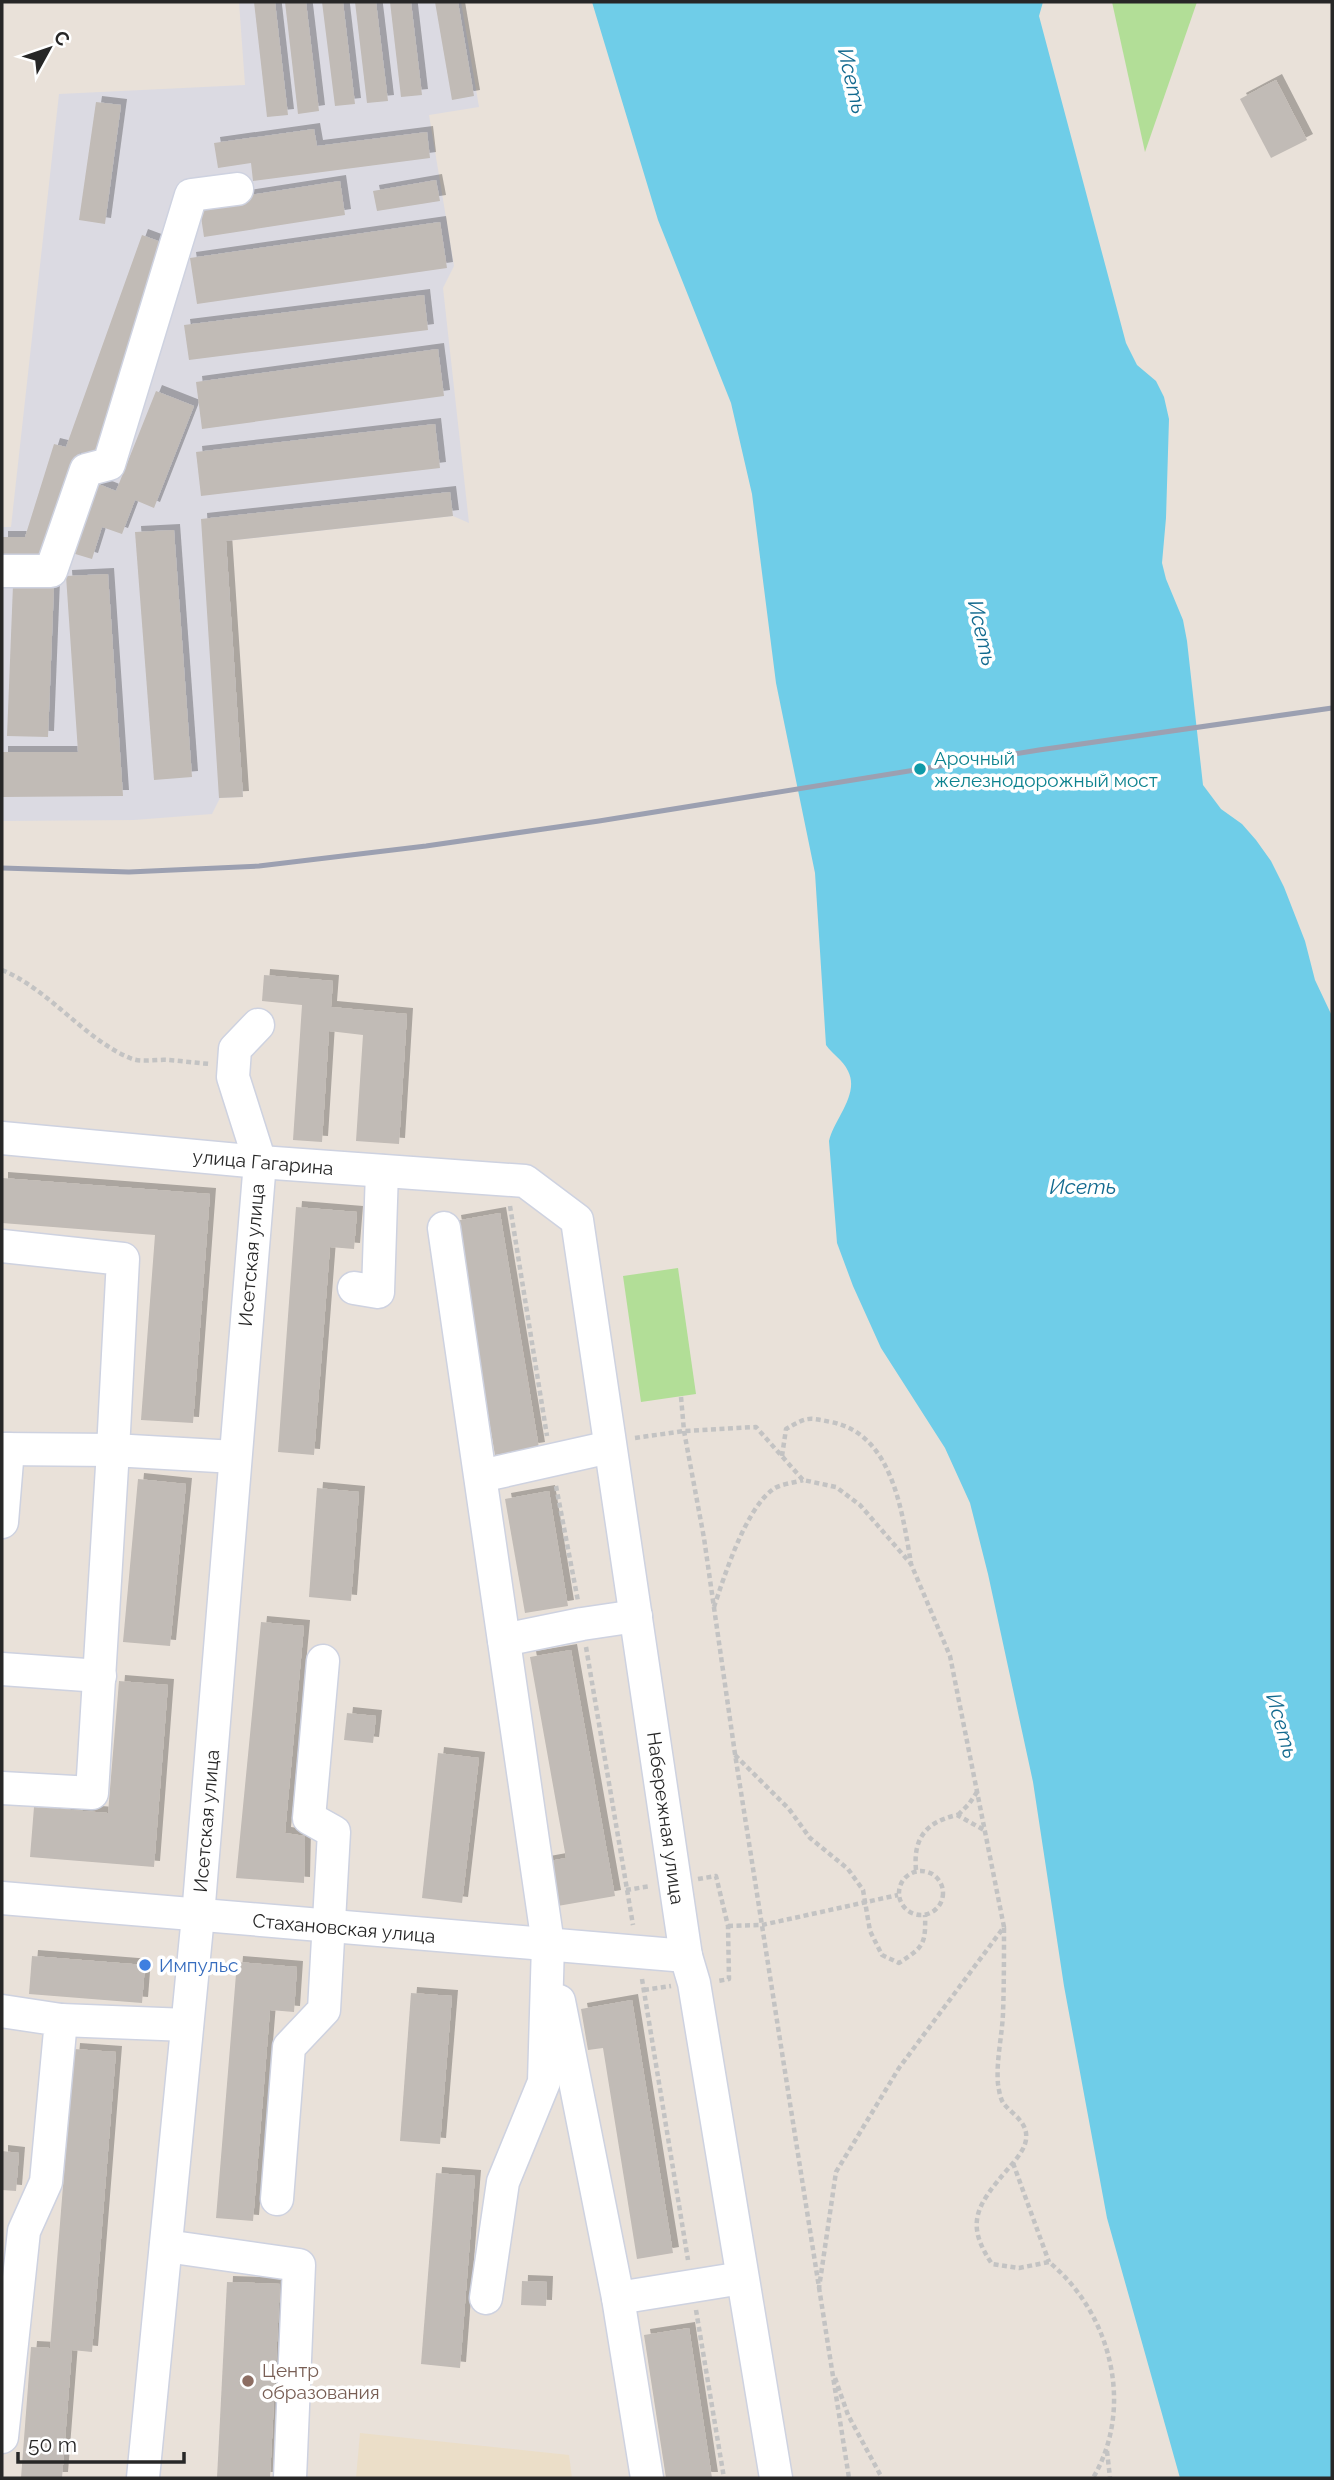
<svg xmlns="http://www.w3.org/2000/svg" width="1334" height="2480" font-family="Raleway,sans-serif">
<style>
.industrial{fill:#dbdae2}
.education{fill:#ebdec8}
.green{fill:#b2de97}
.water{fill:#6fcde8}
.building{fill:#c1bbb6;filter:url(#shadow)}
.lines{fill:none;stroke-linecap:round;stroke-linejoin:round}
.minor-casing{stroke:#ced2e0;stroke-width:35}
.path{stroke:#c3c3c3;stroke-width:4.5;stroke-dasharray:5 3.5;stroke-linecap:butt}
.minor{stroke:#fff;stroke-width:32}
.rail{stroke:#9ca0b1;stroke-width:5}
.culture-dot{fill:#0f9aa8;stroke:#fff;stroke-width:2.5}
.shop-dot{fill:#3f7fe0;stroke:#fff;stroke-width:2.5}
.education-dot{fill:#8d6e63;stroke:#fff;stroke-width:2.5}
.labels{text-anchor:middle;stroke-width:7;stroke-linejoin:round;paint-order:stroke}
.culture-label{font-size:19px;fill:#0d838f;stroke:#fff;text-anchor:start}
.street-label{font-size:19px;fill:#272727;stroke:#fff}
.shop-label{font-size:19px;fill:#366cbe;stroke:#fff;text-anchor:start}
.education-label{font-size:19px;fill:#785e54;stroke:#fff;text-anchor:start}
.water-label{font-size:21px;font-style:italic;fill:#136a8f;stroke:#fff}
</style>
<defs>
<filter id="shadow"><feDropShadow dx="6" dy="-6" stdDeviation="0" flood-color="#0004"/></filter>
</defs>
<rect width="100%" height="100%" fill="#e9e1d9"/>
<polygon class="industrial" points="239,2 461,2 479,107 429,115 454,266 443,288 469,523 453,516 226,541 243,797 220,798 212,814 134,820 2,821 2,527 11,527 59,94 245,85"/>
<polygon class="education" points="360,2433 569,2455 572,2478 356,2478"/>
<g class="green">
<polygon points="1112,2 1197,2 1145,152"/>
<polygon points="678,1268 696,1394 641,1402 623,1276"/>
</g>
<path class="water" d="M 592,2 L 1043,2 L 1039,16 L 1126,343 L 1137,365 L 1156,381 L 1164,397 L 1169,419 L 1166,518 L 1162,563 L 1166,579 L 1183,620 L 1187,641 L 1203,785 L 1221,809 L 1242,824 L 1256,840 L 1271,861 L 1284,887 L 1305,941 L 1315,980 L 1332,1016 L 1332,2478 L 1180,2478 L 1107,2218 L 1064,1986 L 1033,1782 L 988,1574 L 970,1503 L 945,1448 L 881,1348 L 853,1286 L 837,1243 L 829,1141 C 834,1119 860,1094 848,1071 C 843,1060 832,1054 826,1045 L 815,873 L 776,683 L 752,494 L 731,403 L 658,220 Z"/>
<g class="building">
<polygon points="254,2 275,2 288,115 267,117"/>
<polygon points="285,2 306,2 319,111 298,114"/>
<polygon points="322,2 343,2 355,104 335,106"/>
<polygon points="355,2 376,2 388,101 367,103"/>
<polygon points="390,2 411,2 422,95 401,97"/>
<polygon points="435,2 458,2 474,96 452,100"/>
<polygon points="1276,80 1307,140 1271,158 1240,99"/>
<polygon points="96,102 121,105 105,224 79,220"/>
<polygon points="314,129 317,146 427,132 430,158 253,181 251,163 218,168 214,143"/>
<polygon points="436,180 440,201 377,211 373,191"/>
<polygon points="340,181 345,215 204,237 199,203"/>
<polygon points="440,222 447,268 197,304 190,258"/>
<polygon points="142,235 169,245 93,457 80,452 46,561 2,560 2,537 25,537 54,444 66,447"/>
<polygon points="424,295 428,330 189,360 184,325"/>
<polygon points="438,349 444,396 202,429 196,382"/>
<polygon points="156,391 194,406 154,508 135,500 122,534 102,527 92,559 72,553 96,483 116,491"/>
<polygon points="435,424 440,468 201,496 196,452"/>
<polygon points="450,492 453,516 226,541 243,797 219,798 201,519"/>
<polygon points="174,530 192,777 154,780 135,532"/>
<polygon points="108,574 123,796 2,797 2,752 78,752 66,576"/>
<polygon points="13,585 54,586 48,737 7,736"/>
<polygon points="264,975 333,981 331,1007 407,1014 399,1144 356,1141 363,1035 329,1031 322,1142 293,1140 302,1005 262,1001"/>
<polygon points="2,1178 210,1194 193,1423 141,1420 155,1235 2,1223"/>
<polygon points="296,1207 357,1212 354,1249 330,1247 314,1455 278,1452"/>
<polygon points="500,1213 539,1448 495,1455 455,1221"/>
<polygon points="138,1479 186,1484 170,1646 123,1642"/>
<polygon points="317,1488 359,1492 351,1601 309,1597"/>
<polygon points="549,1491 568,1606 525,1613 505,1499"/>
<polygon points="261,1622 304,1626 285,1833 305,1836 304,1883 236,1878"/>
<polygon points="571,1650 615,1896 552,1907 544,1862 566,1858 530,1657"/>
<polygon points="119,1681 168,1685 154,1867 30,1857 34,1807 108,1813"/>
<polygon points="347,1713 376,1716 373,1743 344,1740"/>
<polygon points="438,1753 479,1758 462,1903 422,1898"/>
<polygon points="32,1956 145,1965 142,2003 29,1994"/>
<polygon points="237,1962 297,1967 294,2012 270,2010 253,2221 216,2218"/>
<polygon points="411,1993 452,1996 440,2144 400,2141"/>
<polygon points="632,2000 673,2253 637,2259 603,2048 588,2050 581,2009"/>
<polygon points="74,2049 116,2052 92,2352 72,2350 62,2478 21,2478 31,2347 50,2348"/>
<polygon points="2,2151 19,2153 16,2191 2,2190"/>
<polygon points="436,2173 475,2176 460,2368 421,2364"/>
<polygon points="522,2281 547,2282 546,2306 521,2305"/>
<polygon points="227,2282 280,2284 270,2478 217,2478"/>
<polygon points="689,2328 712,2478 666,2478 644,2335"/>
</g>
<g class="lines">
<defs>
<g id="minor">
<polyline points="2,571 51,571 86,470 109,464 191,195 237,189"/>
<polyline points="2,1138 260,1162 525,1181 577,1220 686,1956 694,1983 776,2478"/>
<polyline points="444,1228 548,1944 544,2082 503,2182 486,2298"/>
<polyline points="2,1246 123,1259 113,1450 2,1449"/>
<polyline points="354,1288 378,1292 382,1171"/>
<polyline points="481,1476 610,1447"/>
<polyline points="2,1522 8,1449"/>
<polyline points="504,1640 582,1624 636,1616"/>
<polyline points="2,1669 100,1676"/>
<polyline points="2,1788 92,1793 113,1450 235,1457"/>
<polyline points="2,1898 686,1956"/>
<polyline points="559,2001 618,2298"/>
<polyline points="2,2011 61,2020 46,2182 24,2231 2,2437"/>
<polyline points="61,2020 187,2025"/>
<polyline points="277,2199 289,2047 324,2010 334,1832 309,1818 323,1661"/>
<polyline points="166,2246 299,2265 290,2478"/>
<polyline points="143,2478 198,1916 260,1162 233,1077 235,1049 258,1025"/>
<polyline points="647,2478 618,2298 742,2278"/>
</g>
</defs>
<use href="#minor" class="minor-casing"/>
<g class="path">
<path d="M 2,970 C 50,990 84,1039 130,1058 C 141,1063 156,1059 168,1060 C 182,1061 196,1063 210,1064"/>
<polyline points="510,1206 547,1436"/>
<polyline points="681,1397 684,1431 704,1538 735,1754 849,2478"/>
<polyline points="635,1438 684,1431 756,1427 803,1480 836,1487 860,1505 911,1564 950,1656 1004,1927 899,2068 836,2172 819,2288"/>
<path d="M 782,1456 L 786,1429 C 807,1417 807,1417 831,1422 C 893,1434 902,1512 911,1563"/>
<polyline points="556,1486 578,1601"/>
<path d="M 714,1607 C 725,1574 745,1511 772,1490 C 779,1484 794,1483 803,1480"/>
<polyline points="586,1647 633,1925"/>
<path d="M 735,1755 L 789,1809 L 810,1838 L 848,1869 L 863,1890 L 870,1931 L 882,1955 L 899,1963 C 923,1947 926,1945 925,1915"/>
<polyline points="958,1815 969,1804 977,1792"/>
<path d="M 916,1870 C 913,1838 926,1822 957,1815 L 984,1830"/>
<circle cx="921" cy="1893" r="22"/>
<polyline points="698,1879 716,1876 728,1926 729,1979 718,1981"/>
<polyline points="626,1890 651,1886"/>
<polyline points="728,1926 762,1925 898,1895"/>
<path d="M 1004,1928 C 1004,1956 1004,1985 1003,2014 C 1002,2036 996,2061 998,2084 C 999,2090 1000,2099 1004,2104 C 1014,2116 1031,2124 1025,2144 C 1022,2153 1013,2163 1007,2170 C 976,2206 965,2224 992,2264 L 1019,2268 L 1049,2262 C 1111,2313 1135,2407 1093,2478"/>
<polyline points="642,1979 688,2260"/>
<polyline points="644,1990 671,1986"/>
<polyline points="1013,2163 1049,2262"/>
<polyline points="696,2310 724,2478"/>
<polyline points="835,2378 848,2415 882,2478"/>
<polyline points="1107,2451 1110,2478"/>
</g>
<use href="#minor" class="minor"/>
<polyline class="rail" points="2,868 129,872 259,866 426,846 599,821 1039,750 1332,708"/>
</g>
<circle class="culture-dot" cx="920" cy="769" r="7"/>
<circle class="shop-dot" cx="145" cy="1965" r="7"/>
<circle class="education-dot" cx="248" cy="2381" r="7"/>
<g class="labels">
<g class="culture-label">
<text x="934" y="765">Арочный<tspan x="934" dy="22">железнодорожный мост</tspan></text>
</g>
<g class="street-label">
<text transform="translate(263 1162) rotate(5)" y="7">улица Гагарина</text>
<text transform="translate(251 1255) rotate(-85)" y="7">Исетская улица</text>
<text transform="translate(666 1818) rotate(82)" y="7">Набережная улица</text>
<text transform="translate(206 1821) rotate(-85)" y="7">Исетская улица</text>
<text transform="translate(344 1928) rotate(5)" y="7">Стахановская улица</text>
</g>
<g class="shop-label">
<text x="159" y="1972">Импульс</text>
</g>
<g class="education-label">
<text x="262" y="2377">Центр<tspan x="262" dy="22">образования</tspan></text>
</g>
<g class="water-label">
<text transform="translate(852 81) rotate(77)" y="7">Исеть</text>
<text transform="translate(982 633) rotate(77)" y="7">Исеть</text>
<text x="1083" y="1194">Исеть</text>
<text transform="translate(1282 1726) rotate(74)" y="7">Исеть</text>
</g>
</g>
<rect width="1334" height="2480" fill="none" stroke="#272727" stroke-width="7"/>
<g transform="translate(49 49) rotate(50)" stroke="#ffffff" stroke-width="5" paint-order="stroke">
<path d="M0-5L12 26L0 18L-12 26Z" fill="#272727"/>
<text y="-10" font-size="19" font-weight="bold" text-anchor="middle" fill="#272727">С</text>
</g>
<path d="M18 2452v10h166v-10" fill="none" stroke="#272727" stroke-width="3.5"/>
<text x="28" y="2452" font-size="21" fill="#272727" stroke="#ffffff" stroke-width="5" paint-order="stroke">50 m</text>
</svg>
